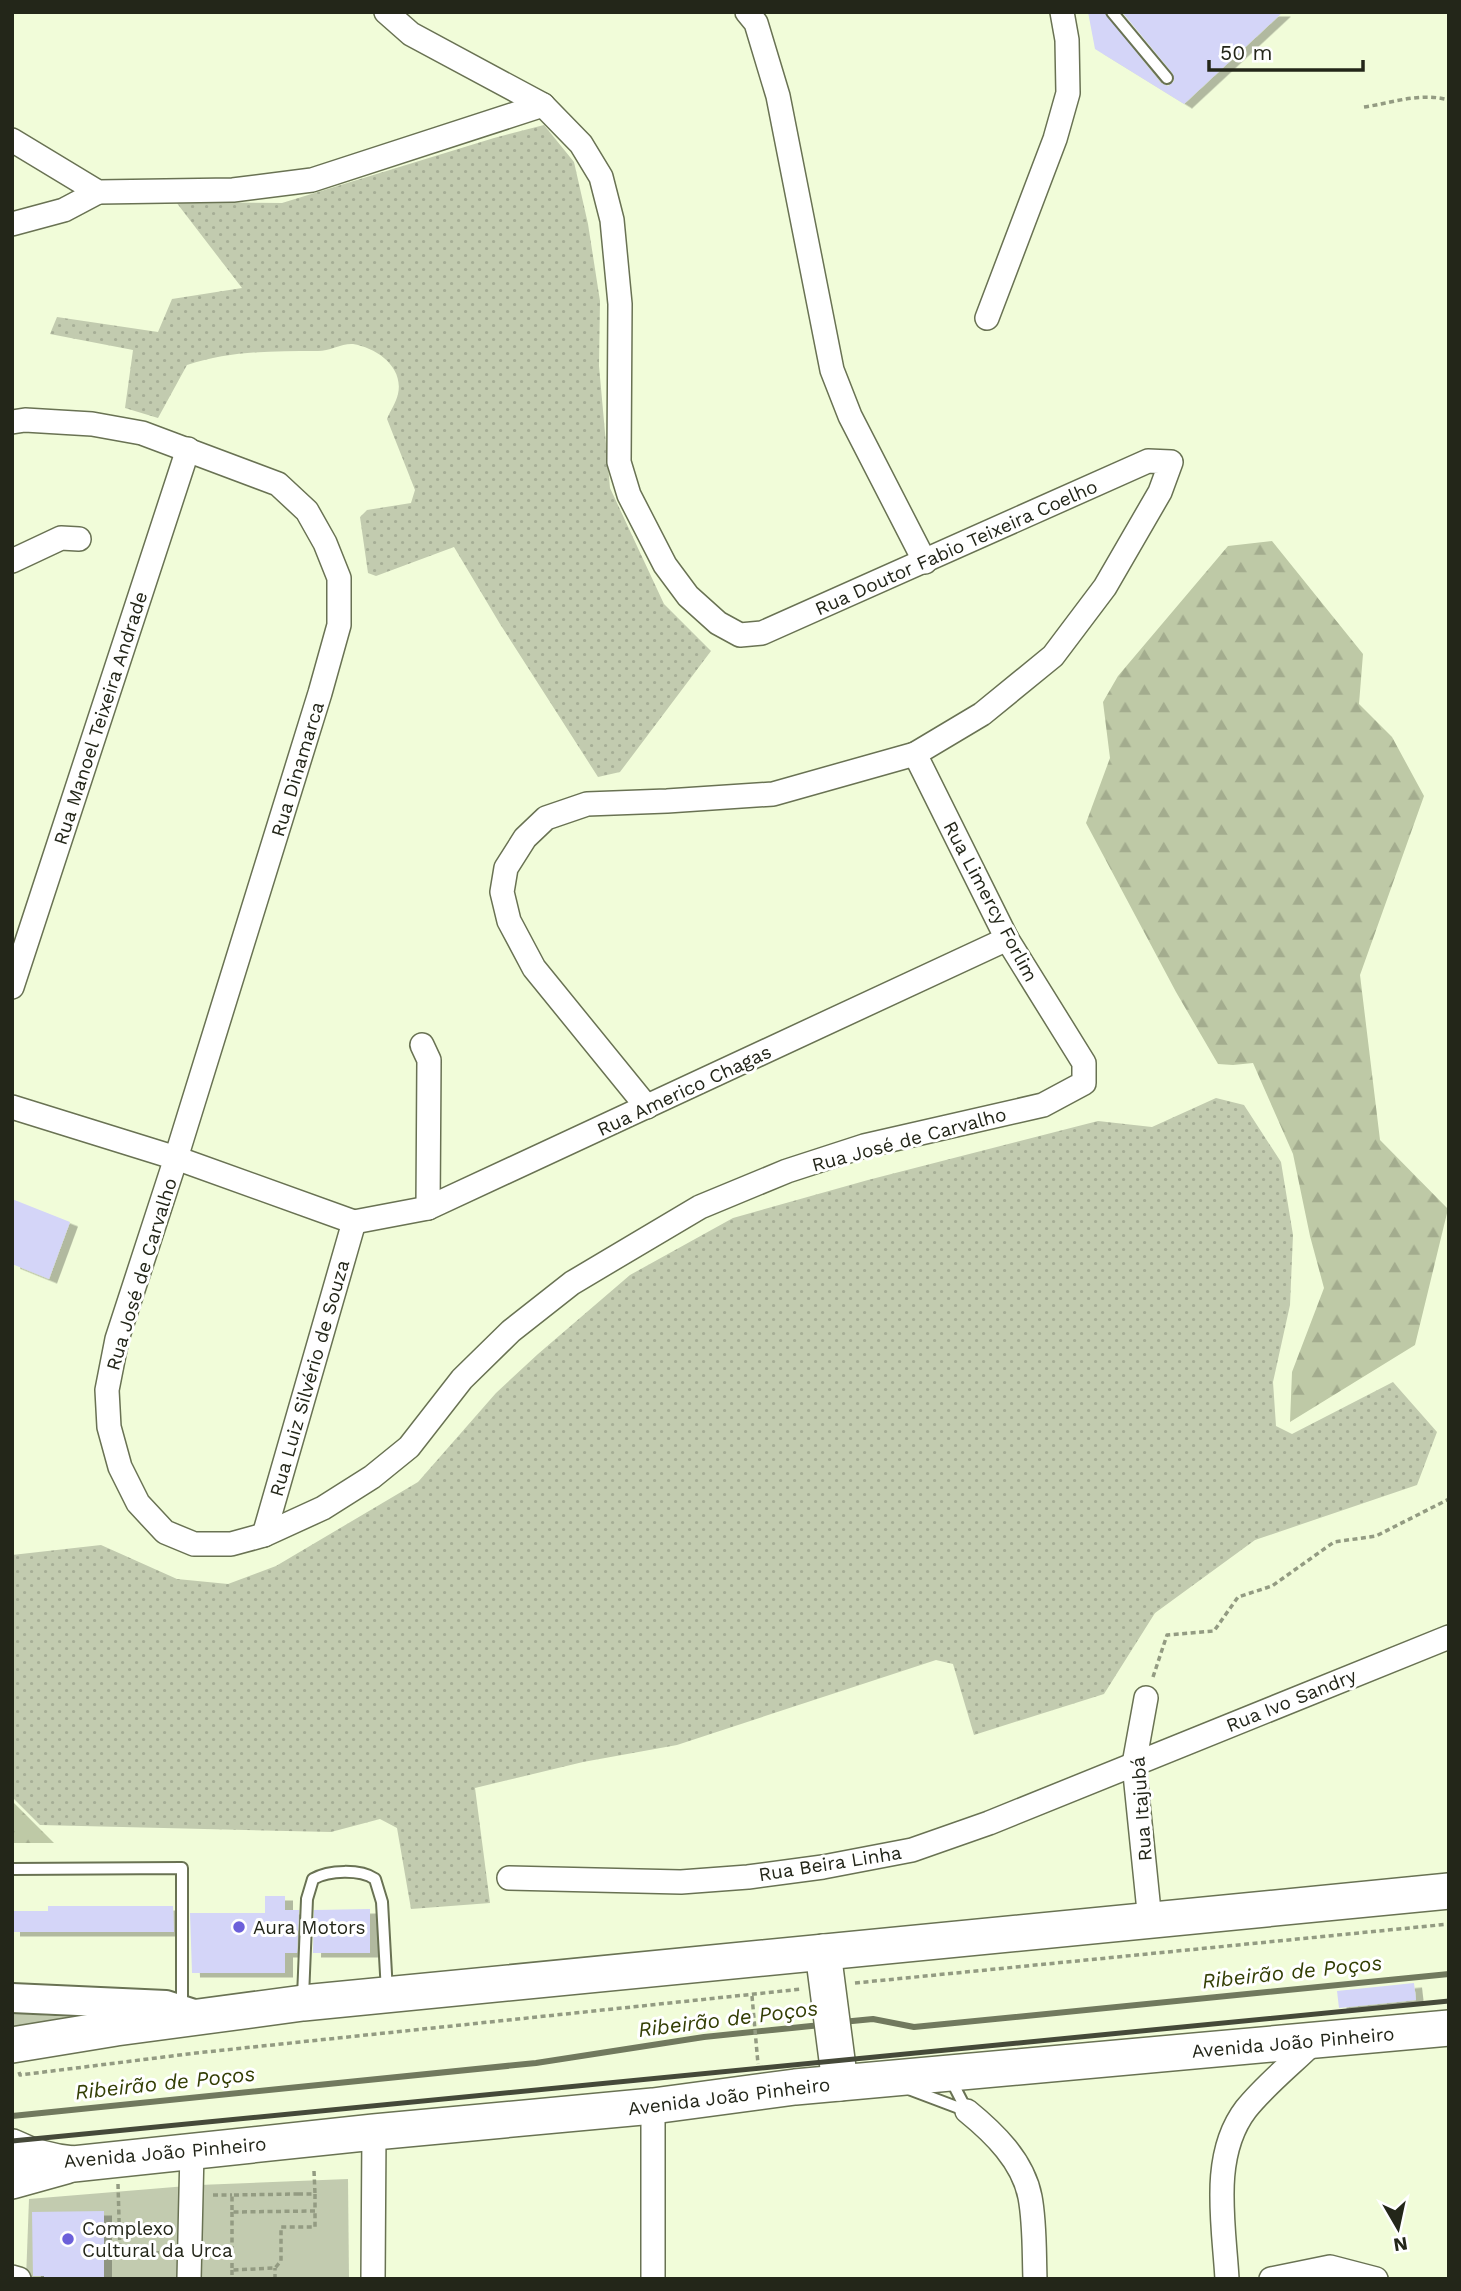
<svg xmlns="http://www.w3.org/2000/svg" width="1461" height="2291" font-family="'Work Sans',sans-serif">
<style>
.grass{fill:url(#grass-dots)}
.forest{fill:url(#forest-firs)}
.park{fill:#c2cbaf}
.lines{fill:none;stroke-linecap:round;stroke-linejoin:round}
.stream{stroke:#71795e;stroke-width:6}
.building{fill:#d4d5f8;filter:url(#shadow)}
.service-casing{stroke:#697253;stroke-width:14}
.minor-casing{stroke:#697253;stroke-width:26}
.tertiary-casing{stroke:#697253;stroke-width:32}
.primary-casing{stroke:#697253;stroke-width:38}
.path{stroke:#939b82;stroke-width:3.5;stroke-dasharray:5 3.5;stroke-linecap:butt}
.service{stroke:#fff;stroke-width:10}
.minor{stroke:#fff;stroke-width:23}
.tertiary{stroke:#fff;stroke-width:28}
.primary{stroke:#fff;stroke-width:35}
.rail{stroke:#454939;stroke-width:5}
.poi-dot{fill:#6c60da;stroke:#fff;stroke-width:2.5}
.labels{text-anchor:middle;stroke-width:6;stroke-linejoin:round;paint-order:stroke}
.street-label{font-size:19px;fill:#232619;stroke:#fff}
.poi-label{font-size:19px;fill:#232619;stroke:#fff;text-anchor:start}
.water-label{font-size:21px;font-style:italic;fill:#333e04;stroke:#fff}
</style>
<defs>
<pattern id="grass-dots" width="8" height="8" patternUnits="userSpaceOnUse" patternTransform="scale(1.75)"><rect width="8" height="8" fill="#c2cbaf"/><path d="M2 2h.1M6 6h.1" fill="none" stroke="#a6ae96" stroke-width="1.8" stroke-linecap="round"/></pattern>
<pattern id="forest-firs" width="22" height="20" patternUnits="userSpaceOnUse" patternTransform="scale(1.75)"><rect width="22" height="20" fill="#bec9a6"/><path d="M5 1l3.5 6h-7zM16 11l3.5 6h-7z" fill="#a3ac8e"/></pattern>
<filter id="shadow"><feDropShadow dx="8" dy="4.5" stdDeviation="0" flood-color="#0004"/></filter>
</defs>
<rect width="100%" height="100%" fill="#f1fcd9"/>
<g class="grass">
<path d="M 544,125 L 574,162 L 588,224 L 600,301 L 599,366 L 610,488 L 664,604 L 711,651 L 620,772 L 598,777 L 500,624 L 454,547 L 376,576 L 368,573 L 360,517 L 367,510 L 411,503 L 415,490 L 387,419 C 390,411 396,403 398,394 C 404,367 377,348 353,344 C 342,343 328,352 316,351 C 271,351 230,351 187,365 L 158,418 L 125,408 L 133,350 L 50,334 L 57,317 L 158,332 L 172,299 L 242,288 L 176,202 L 282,203 L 494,138 Z"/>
<polygon points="1216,1098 1244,1105 1281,1162 1293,1235 1290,1305 1273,1382 1276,1426 1292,1434 1393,1382 1437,1432 1417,1485 1255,1540 1155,1613 1104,1694 974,1735 953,1664 936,1660 677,1745 583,1762 475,1788 490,1903 411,1909 397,1828 380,1819 331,1832 40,1825 12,1797 12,1555 101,1545 177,1579 228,1584 276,1566 418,1482 496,1393 538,1354 630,1275 733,1218 868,1180 1098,1121 1152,1127"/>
</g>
<g class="forest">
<polygon points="1272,541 1363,654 1359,704 1392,737 1424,796 1360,975 1380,1140 1448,1209 1415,1345 1290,1422 1292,1372 1324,1288 1310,1236 1293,1154 1253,1063 1233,1065 1218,1064 1176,992 1086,823 1110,758 1103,702 1118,676 1228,546"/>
<polygon points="12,1801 54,1843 12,1843"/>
</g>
<g class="park">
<polygon points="12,2013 126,2021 12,2035"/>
<polygon points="348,2179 349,2279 26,2279 29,2199 199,2185"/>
</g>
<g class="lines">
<g class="stream">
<polyline points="842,2022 873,2019 914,2027 1449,1974"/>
<polyline points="12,2116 536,2063 704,2037 821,2025"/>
</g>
</g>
<g class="building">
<polygon points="1088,12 1104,12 1161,83 1168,86 1174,81 1173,74 1122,12 1283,12 1184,104 1095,49"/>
<polygon points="12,1199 70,1222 49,1279 12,1264"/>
<polygon points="265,1896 285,1896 285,1910 299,1910 297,1953 285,1953 285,1973 192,1973 190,1913 265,1913"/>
<polygon points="48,1906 173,1906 174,1932 12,1932 12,1911 48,1911"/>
<polygon points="370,1909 370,1953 313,1953 314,1910"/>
<polygon points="1414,1983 1416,2000 1339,2008 1337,1991"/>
<polygon points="104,2211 104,2279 44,2279 44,2276 33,2276 32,2212"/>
</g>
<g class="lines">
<defs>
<g id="service">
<polyline points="1112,12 1167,78"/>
<polyline points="12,1869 182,1868 182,2009"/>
<path d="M 303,1997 L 307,1899 L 313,1879 C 329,1870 360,1869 375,1879 L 382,1902 L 387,1992"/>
<polyline points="906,2088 967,2111 951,2080"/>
</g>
<g id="minor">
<polyline points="386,12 411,34 543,105 581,144 601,177 612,220 620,304 619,462 629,495 665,565 688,596 718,623 740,635 762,633 1148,461 1171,462 1160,492 1105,587 1053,656 982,714 915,754 773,794 667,801 587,804 546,818 525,838 506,868 502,892 509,921 534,968 647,1107"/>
<polyline points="747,12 756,23 778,96 832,370 850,416 925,562"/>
<polyline points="12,140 98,192 233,190 312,180 543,105"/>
<polyline points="12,224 64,210 98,192"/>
<polyline points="987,318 1055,139 1068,93 1067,40 1062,12"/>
<polyline points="12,422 25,420 92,424 142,433 278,484 307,511 325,543 339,578 339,625 320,693 176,1158 117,1339 107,1390 109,1427 120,1467 138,1503 165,1532 194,1544 231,1544 264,1535 323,1508 372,1477 409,1447 462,1379 511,1331 572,1283 700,1207 787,1171 864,1146 1043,1105 1084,1083 1084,1063 1007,939 915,754"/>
<polyline points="12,561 61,538 79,539"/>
<polyline points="12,987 188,449"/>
<polyline points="422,1045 429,1060 428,1208"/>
<polyline points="12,1107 176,1158 354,1222"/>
<polyline points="354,1222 428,1208 1007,939"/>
<polyline points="264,1535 354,1222"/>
<polyline points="1146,1698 1134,1764 1150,1921"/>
<polyline points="509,1878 681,1882 748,1877 823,1867 912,1850 989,1823 1449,1637"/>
<path d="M 967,2111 C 994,2133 1023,2161 1030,2197 C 1035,2223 1034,2252 1035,2279"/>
<polyline points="12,2277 19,2279"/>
<polyline points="189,2279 192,2151"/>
<polyline points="373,2279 374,2132"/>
<polyline points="653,2279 653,2106"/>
<path d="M 1227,2279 C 1224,2224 1210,2156 1246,2109 C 1266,2084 1293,2063 1316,2040"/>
<polyline points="1271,2279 1330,2267 1376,2279"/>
</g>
<polyline id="tertiary" points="12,1998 166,2005 194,2014"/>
<g id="primary">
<polyline points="823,1952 840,2083"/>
<polyline points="12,2045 116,2028 303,2003 1449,1891"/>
<path d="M 12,2147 C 32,2157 51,2162 73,2164 L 374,2132 L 653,2106 L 795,2087 L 1449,2028"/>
<polyline points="12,2181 66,2166"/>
</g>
</defs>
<use href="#service" class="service-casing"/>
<use href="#minor" class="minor-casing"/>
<use href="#tertiary" class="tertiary-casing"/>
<use href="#primary" class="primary-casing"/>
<g class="path">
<path d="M 1364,107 C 1393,103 1419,92 1449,100"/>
<polyline points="1153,1677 1167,1635 1214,1631 1238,1597 1272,1586 1334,1542 1376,1536 1449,1499"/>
<polyline points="855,1983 1449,1924"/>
<polyline points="752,1996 758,2064"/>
<polyline points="19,2072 20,2075 196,2053 802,1989"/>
<polyline points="314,2171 315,2194"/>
<polyline points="118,2184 120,2252 171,2253"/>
<polygon points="298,2194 315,2194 315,2211 232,2212 232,2195"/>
<polyline points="213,2195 232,2195"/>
<polyline points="232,2212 232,2270 275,2268 281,2261 281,2227 315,2227 315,2211"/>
<polyline points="232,2270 232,2279"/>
<polyline points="275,2279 275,2268"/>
</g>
<use href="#service" class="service"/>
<use href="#minor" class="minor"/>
<use href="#tertiary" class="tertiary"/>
<use href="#primary" class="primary"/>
<polyline class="rail" points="12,2141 1449,2001"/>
</g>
<g class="poi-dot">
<circle cx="239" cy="1927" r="7"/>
<circle cx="68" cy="2239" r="7"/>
</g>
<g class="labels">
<g class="street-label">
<text transform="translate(956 547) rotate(-24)" y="7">Rua Doutor Fabio Teixeira Coelho</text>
<text transform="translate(100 718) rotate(-72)" y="7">Rua Manoel Teixeira Andrade</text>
<text transform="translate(297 769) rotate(-73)" y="7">Rua Dinamarca</text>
<text transform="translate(991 901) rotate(62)" y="7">Rua Limercy Forlim</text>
<text transform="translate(684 1090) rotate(-25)" y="7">Rua Americo Chagas</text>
<text transform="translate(909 1139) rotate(-15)" y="7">Rua José de Carvalho</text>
<text transform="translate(141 1274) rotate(-73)" y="7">Rua José de Carvalho</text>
<text transform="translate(309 1378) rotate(-74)" y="7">Rua Luiz Silvério de Souza</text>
<text transform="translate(1291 1700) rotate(-22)" y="7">Rua Ivo Sandry</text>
<text transform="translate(1141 1809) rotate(-94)" y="7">Rua Itajubá</text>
<text transform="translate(830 1863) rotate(-9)" y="7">Rua Beira Linha</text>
<text transform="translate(1293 2042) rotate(-5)" y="7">Avenida João Pinheiro</text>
<text transform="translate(729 2096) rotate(-7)" y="7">Avenida João Pinheiro</text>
<text transform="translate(165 2152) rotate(-5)" y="7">Avenida João Pinheiro</text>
</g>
<g class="poi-label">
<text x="253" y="1934">Aura Motors</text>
<text x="82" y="2235">Complexo<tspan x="82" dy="22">Cultural da Urca</tspan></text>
</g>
<g class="water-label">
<text transform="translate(1292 1972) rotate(-6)" y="7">Ribeirão de Poços</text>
<text transform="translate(728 2019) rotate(-7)" y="7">Ribeirão de Poços</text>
<text transform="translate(165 2083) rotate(-6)" y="7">Ribeirão de Poços</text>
</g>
</g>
<rect width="1461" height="2291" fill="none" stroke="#232619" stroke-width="28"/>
<g transform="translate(1398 2228) rotate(171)" stroke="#ffffff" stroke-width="5" paint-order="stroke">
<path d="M0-5L12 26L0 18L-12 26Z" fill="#232619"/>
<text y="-10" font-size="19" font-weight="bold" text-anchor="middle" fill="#232619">N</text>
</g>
<path d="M1209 60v10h154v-10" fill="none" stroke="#232619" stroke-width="3.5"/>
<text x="1220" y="60" font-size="21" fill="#232619" stroke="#ffffff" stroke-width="5" paint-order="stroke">50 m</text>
</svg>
